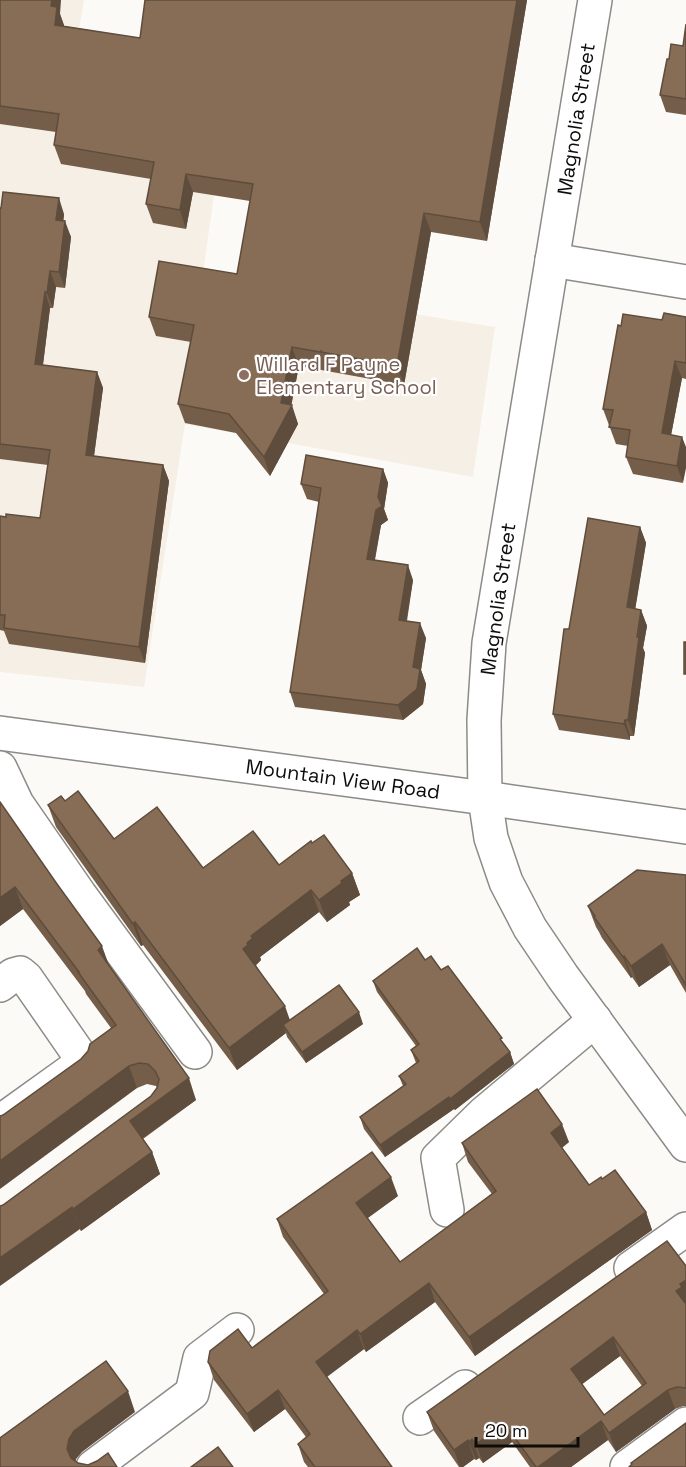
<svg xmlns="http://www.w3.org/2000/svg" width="686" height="1467" font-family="'Space Grotesk',sans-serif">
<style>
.built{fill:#f6efe5}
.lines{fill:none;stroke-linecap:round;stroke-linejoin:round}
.minor-casing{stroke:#8d8b87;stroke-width:36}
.minor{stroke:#fff;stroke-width:33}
.wall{fill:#745e49;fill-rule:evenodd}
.shaded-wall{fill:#5e4c3c}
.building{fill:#876d55;stroke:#5e4c3c;stroke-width:1.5;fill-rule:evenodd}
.education-dot{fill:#8d6e63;stroke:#fff;stroke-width:2}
.labels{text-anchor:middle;stroke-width:4.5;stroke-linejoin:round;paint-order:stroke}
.street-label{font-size:20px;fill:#0d0c0b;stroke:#fff}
.education-label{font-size:20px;fill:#785e54;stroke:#fff;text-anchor:start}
</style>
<rect width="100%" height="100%" fill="#fcfaf6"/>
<polygon class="built" points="0,0 84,0 78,36 233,60 202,280 495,327 473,477 185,424 144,687 0,672"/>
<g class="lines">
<defs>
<g id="minor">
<polyline points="595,0 489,643 484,720 485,798 491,838 506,882 530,928 563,977 686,1145"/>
<polyline points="552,260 686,282"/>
<path id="s1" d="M 0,733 L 485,798 L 686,827"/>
<polyline points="0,768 17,804 80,895 195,1052"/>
<polyline points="0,985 13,975 20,973 26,978 78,1053 80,1060 78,1066 0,1122"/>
<polyline points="447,1210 438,1158 483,1114 595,1020"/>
<polyline points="631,1268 686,1229"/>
<polyline points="420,1418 465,1387"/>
<polyline points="93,1467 192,1393 200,1358 237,1330"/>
<polyline points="627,1467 686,1424"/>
</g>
</defs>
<use href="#minor" class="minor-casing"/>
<use href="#minor" class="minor"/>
</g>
<g class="wall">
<polygon points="0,0 60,14 64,26 140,38 527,0 487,241 431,232 404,385 299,366 291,405 298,424 270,476 236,433 185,423 178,404 191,342 156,336 149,317 237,274 250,201 193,192 186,229 153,223 146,204 151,179 61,164 54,145 56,132 0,124"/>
<polygon points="686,24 686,115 666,112 660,95 669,59 683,46"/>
<polygon points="0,208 64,214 63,221 71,237 65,288 56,287 53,308 50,308 43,365 97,372 103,388 94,456 163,465 169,481 145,663 9,644 4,631 0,630 0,516 40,518 48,465 0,459"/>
<polygon points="686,317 686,379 682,378 671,435 683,483 633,474 626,457 628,446 616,444 603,409 621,326"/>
<polygon points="383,469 388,483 384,509 388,520 381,525 375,560 413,580 407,621 426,638 421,670 426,684 423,704 403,720 295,707 290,692 319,502 307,499 301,484"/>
<polygon points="640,527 646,543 635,609 641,610 647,626 643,648 645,653 634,736 630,736 630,740 559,730 553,714"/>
<polygon points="65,801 114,839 203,868 279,865 312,843 352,873 360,895 349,902 350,905 327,922 319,912 260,957 261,960 256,965 290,1020 363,1024 306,1063 287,1037 286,1033 237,1070 143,945 141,946 56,827 48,805"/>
<polygon points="0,802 196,1100 143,1139 152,1152 160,1174 81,1231 80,1229 3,1205 151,1096 157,1087 156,1086 147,1084 137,1088 3,1115 81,1059 111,1028 86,994 85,991 23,909 0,926"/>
<polygon points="686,875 686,993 670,965 639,987 632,977 631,978 602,938 599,932 596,927 588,906"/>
<polygon points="425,960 441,970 505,1046 510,1052 514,1064 455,1110 454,1109 385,1157 364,1129 360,1117 403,1086 399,1076 416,1063 411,1050 416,1046 377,992 373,981"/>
<polygon points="569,1142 562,1148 589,1185 602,1179 646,1212 652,1230 475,1356 435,1302 366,1352 364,1349 327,1377 392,1467 308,1467 304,1462 298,1444 306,1437 285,1409 254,1432 214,1380 208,1362 252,1348 324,1294 283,1237 277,1219 398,1196 368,1218 400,1262 492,1194 468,1162 462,1143"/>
<path d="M 686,1266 L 686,1406 L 683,1406 L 675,1409 L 616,1452 L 608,1440 L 571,1467 L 530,1467 L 512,1442 L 483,1463 L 479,1458 L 476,1460 L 474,1459 L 463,1467 L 459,1467 L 434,1431 L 427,1412 ZM 620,1356 L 642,1386 L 604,1415 L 582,1384 Z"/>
</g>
<g class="shaded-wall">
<polygon points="52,0 61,0 60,14 64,25 62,43 55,25 51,6"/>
<polygon points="517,0 527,0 487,241 480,222"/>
<polygon points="186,174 193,192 186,229 180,210"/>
<polygon points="59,198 64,214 62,236 56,220"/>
<polygon points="424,213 431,232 404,385 397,366"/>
<polygon points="65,221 71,237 65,288 59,272"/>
<polygon points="50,271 56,287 53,308 47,293"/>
<polygon points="45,292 50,308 41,380 35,364"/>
<polygon points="292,347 299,366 291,407 292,405 298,424 270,476 264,457 281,403"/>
<polygon points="675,361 682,378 668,451 662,433"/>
<polygon points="97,372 103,388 92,471 86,455"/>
<polygon points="682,437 686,447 686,468 683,483 677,466"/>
<polygon points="163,465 169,481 145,663 139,647"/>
<polygon points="383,469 388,483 384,509 388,520 381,525 372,574 367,559"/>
<polygon points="640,527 646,543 633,623 627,607"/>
<polygon points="408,565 413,580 404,635 399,620"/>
<polygon points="641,610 647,626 643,648 645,653 634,736 628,720 637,637"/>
<polygon points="420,623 426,638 421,670 426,684 423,704 403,720 398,705 413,667"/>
<polygon points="625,720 630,736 630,740 624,724"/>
<polygon points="352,873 360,895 349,902 350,905 327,922 319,900 341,881"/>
<polygon points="15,887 23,909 0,926 0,898"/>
<polygon points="311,890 319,912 260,957 261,960 256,965 256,967 243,949 251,936"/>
<polygon points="135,922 143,945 141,946 133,924"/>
<polygon points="662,944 670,965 639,987 631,966"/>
<polygon points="102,946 110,968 98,950"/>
<polygon points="624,956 632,977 631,978 623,957"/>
<polygon points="285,1006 293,1029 283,1025 286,1033 237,1070 229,1048"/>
<polygon points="359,1012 363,1024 306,1063 302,1052"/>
<polygon points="510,1052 514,1064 455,1110 450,1099"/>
<polygon points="129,1066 137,1088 0,1189 0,1161"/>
<polygon points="189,1078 196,1100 137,1142 130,1121"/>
<polygon points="449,1097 454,1109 385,1157 380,1145"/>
<polygon points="562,1124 569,1142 557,1151 551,1133"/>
<polygon points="152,1152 160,1174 81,1231 73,1209"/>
<polygon points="391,1177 398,1196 363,1221 356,1203"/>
<polygon points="72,1207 80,1229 0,1286 0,1258"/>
<polygon points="646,1212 652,1230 475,1356 469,1337"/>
<polygon points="686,1280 686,1308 676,1291 680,1284"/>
<polygon points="429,1283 435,1302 366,1352 360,1334"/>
<polygon points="357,1330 364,1349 322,1380 316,1362"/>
<polygon points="613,1337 620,1356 577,1388 571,1369"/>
<polygon points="278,1390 285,1409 254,1432 247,1414"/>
<polygon points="668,1390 675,1409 616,1452 609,1433"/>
<polygon points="128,1391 135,1412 82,1452 76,1459 75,1467 67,1449 69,1439 74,1431"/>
<polygon points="601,1421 608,1440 571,1467 538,1467"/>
<polygon points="505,1424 512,1442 483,1463 476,1444"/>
<polygon points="472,1439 479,1458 476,1460 469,1442"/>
<polygon points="468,1440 474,1459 463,1467 460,1467 454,1450"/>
</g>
<g class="building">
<polygon points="0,0 52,0 51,6 57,7 55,25 140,38 145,0 517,0 480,222 424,213 397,366 321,352 321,351 320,352 292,347 281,403 292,405 264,457 229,414 178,404 194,325 149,317 159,261 237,274 253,184 186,174 180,210 146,204 154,162 54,145 59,114 0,106"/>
<polygon points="686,24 686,99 660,95 667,59 669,59 671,44 683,46"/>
<polygon points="3,192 59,198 56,220 65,221 59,272 50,271 47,293 45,292 35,364 97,372 86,455 163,465 139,647 4,628 5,615 0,615 0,516 6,517 6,514 40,518 50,450 0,444 0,208 1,208"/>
<polygon points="664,313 686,317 686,363 675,361 662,433 682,437 677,466 626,457 630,430 609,427 613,410 603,409 618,325 621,326 623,314 662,320"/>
<polygon points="306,455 383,469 378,497 382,506 376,510 367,559 408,565 399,620 420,623 413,667 420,669 417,689 398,705 290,692 321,488 301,484"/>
<polygon points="588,518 640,527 627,607 641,610 637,637 639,637 628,720 625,720 624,724 553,714 564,629 569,629"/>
<rect x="684" y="642" width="2" height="32"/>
<polygon points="78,791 114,839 157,807 203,868 253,831 279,865 311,841 312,843 324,835 352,873 341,881 342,883 319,900 311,890 251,936 253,938 247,943 248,945 243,949 285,1006 229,1048 135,922 133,924 48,805 61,796 65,801"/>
<polygon points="0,802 57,884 102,946 98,950 189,1078 130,1121 152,1152 73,1209 72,1207 0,1258 0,1206 3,1205 151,1096 157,1088 159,1079 155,1071 148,1064 139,1063 129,1066 0,1161 0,1116 3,1115 81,1059 88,1051 90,1044 116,1025 78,972 79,972 15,887 0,898"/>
<polygon points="637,870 686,875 686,985 662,944 631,966 624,956 623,957 594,917 595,916 588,906"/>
<polygon points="417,948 425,960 431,956 441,970 448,966 502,1038 500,1039 510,1052 450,1099 449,1097 380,1145 360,1117 406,1084 399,1076 419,1061 411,1050 419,1044 373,981"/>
<polygon points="339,985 359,1012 302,1052 283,1025"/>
<polygon points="537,1089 562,1124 551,1133 589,1185 601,1177 602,1179 615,1170 646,1212 469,1337 429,1283 360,1334 357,1330 316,1362 392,1467 315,1467 298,1444 310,1434 278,1390 247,1414 208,1362 210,1351 238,1329 252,1348 328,1291 277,1219 372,1152 391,1177 356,1203 400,1262 496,1191 462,1143"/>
<path d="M 667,1241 L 686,1266 L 686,1280 L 680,1284 L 682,1287 L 676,1291 L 686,1304 L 686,1388 L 677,1387 L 668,1390 L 609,1433 L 601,1421 L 538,1467 L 536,1467 L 505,1424 L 476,1444 L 472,1439 L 469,1442 L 468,1440 L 454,1450 L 427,1412 ZM 613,1337 L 646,1383 L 604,1415 L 571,1369 Z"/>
<polygon points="106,1361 128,1391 74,1431 69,1439 67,1449 71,1458 78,1463 88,1465 97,1461 108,1453 117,1467 0,1467 0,1438"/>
<polygon points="686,1423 686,1467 629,1467 632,1464 631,1463"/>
<polygon points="218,1447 233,1467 191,1467"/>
</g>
<circle class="education-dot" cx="244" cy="375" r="6"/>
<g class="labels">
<g class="street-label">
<text transform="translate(576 119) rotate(-81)" y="7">Magnolia Street</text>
<text transform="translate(498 599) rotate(-82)" y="7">Magnolia Street</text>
<text dy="7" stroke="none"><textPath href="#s1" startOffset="346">Mountain View Road</textPath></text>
</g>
<g class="education-label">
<text x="256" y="371">Willard F Payne<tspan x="256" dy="23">Elementary School</tspan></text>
</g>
</g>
<path d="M476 1437v9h102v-9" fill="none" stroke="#0d0c0b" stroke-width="3"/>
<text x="485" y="1437" font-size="18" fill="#0d0c0b" stroke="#ffffff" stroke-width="4.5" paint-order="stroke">20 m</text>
</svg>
